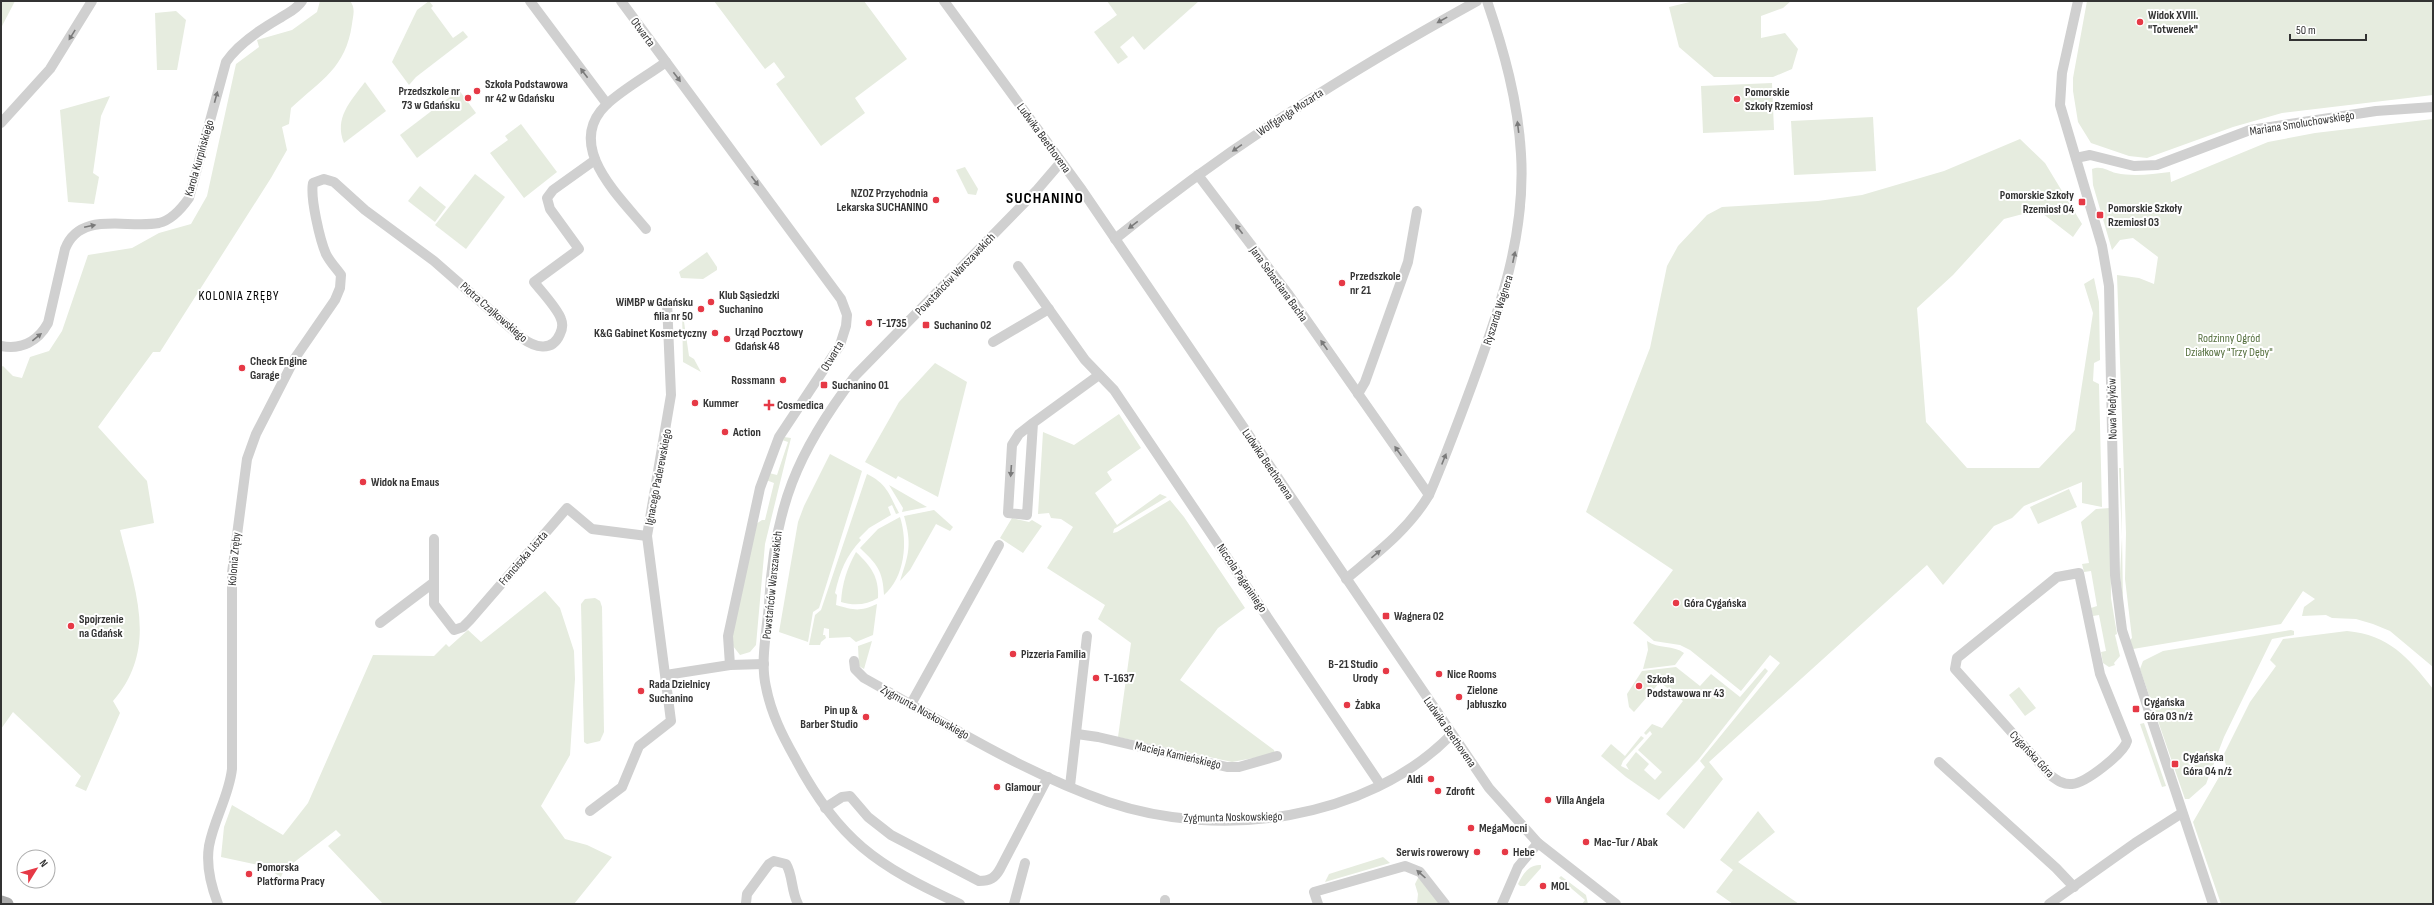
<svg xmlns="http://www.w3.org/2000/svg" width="2434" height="905" font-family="'Sofia Sans Condensed',sans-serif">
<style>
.green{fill:#e6ecdf}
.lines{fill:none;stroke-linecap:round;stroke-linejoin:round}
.minor{stroke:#d0d0d0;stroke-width:10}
.major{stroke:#ababab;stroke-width:13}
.oneway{fill:#7a7a7a}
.poi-dot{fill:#e63946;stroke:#fff;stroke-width:1.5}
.labels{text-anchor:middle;stroke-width:4;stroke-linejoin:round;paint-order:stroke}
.poi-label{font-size:12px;font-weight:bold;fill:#333;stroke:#fff;text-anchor:start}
.street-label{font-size:12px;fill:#333;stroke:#fff}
.park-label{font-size:12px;fill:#56703f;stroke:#fff}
.neighbourhood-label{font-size:13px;letter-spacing:1px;fill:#000;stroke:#fff}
.district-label{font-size:16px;font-weight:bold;letter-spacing:1px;fill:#000;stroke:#fff}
</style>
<rect width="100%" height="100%" fill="#fff"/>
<g class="green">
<polygon points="1,1 15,1 1,28"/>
<path d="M 320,1 L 350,1 C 356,8 353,16 352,24 C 346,68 321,80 291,108 L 289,124 L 282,127 L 287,150 L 271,178 L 160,352 L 153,352 L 98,427 L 147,481 L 154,523 L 120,530 C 135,590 159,648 113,701 L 120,713 L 86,791 L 75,786 L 81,776 L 13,712 L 1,729 L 1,367 L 3,366 L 13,376 L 22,378 L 30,357 L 49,351 L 62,331 L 88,255 L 132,248 L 159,233 L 191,224 L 207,196 L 236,64 L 259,47 L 257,40 L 292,30 L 317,12 Z"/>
<polygon points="429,1 433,6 431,8 453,38 463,31 468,37 416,77 409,85 392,62 417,10"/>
<polygon points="714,1 864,1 907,59 855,98 865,113 821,146 776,84 785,77 774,62 765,69"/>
<polygon points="1107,1 1199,1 1144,50 1133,36 1120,47 1128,57 1118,64 1094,32 1117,15"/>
<polygon points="1694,1 1791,1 1783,8 1761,16 1761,38 1785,33 1798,49 1792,69 1773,77 1714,77 1679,47 1669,7"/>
<polygon points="2087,1 2433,1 2433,95 2282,113 2233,127 2147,158 2129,156 2091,143 2078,122 2073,91 2073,78"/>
<polygon points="176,11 186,20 177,70 157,70 155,13"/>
<path d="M 365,82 L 386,111 L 344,143 C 334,118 350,102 365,82 Z"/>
<polygon points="1772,83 1774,130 1703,133 1701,86"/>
<polygon points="459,90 476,113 417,158 400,135"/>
<polygon points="110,96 101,116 93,173 99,177 94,204 68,202 60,110"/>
<polygon points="1873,117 1876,171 1794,175 1791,121"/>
<path d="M 2433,119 L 2433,667 L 2390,631 L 2373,624 L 2356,619 L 2332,618 L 2326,615 L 2302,616 L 2304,607 L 2315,599 L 2303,591 L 2281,624 L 2133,649 L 2130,640 L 2132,638 L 2125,579 L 2126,533 L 2117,275 L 2139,278 L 2154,284 L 2158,257 L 2133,238 L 2120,240 L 2112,250 L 2093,185 L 2092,169 C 2101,165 2108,171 2116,173 C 2134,177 2152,174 2170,172 L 2171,182 L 2268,142 L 2315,133 Z"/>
<polygon points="521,124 557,172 524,198 490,153 508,140 505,136"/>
<polygon points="2020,139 2045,163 2082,224 2073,237 2038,210 2004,219 1953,275 1917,308 1926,422 1967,468 2039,468 2075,430 2093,313 2084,284 2094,278 2099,302 2100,360 2094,363 2093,381 2099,384 2102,507 2082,503 2082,482 2024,506 2012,518 1994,526 1943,585 1927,565 1709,762 1723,779 1684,829 1666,814 1705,767 1700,761 1780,663 1770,655 1741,691 1690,650 1680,645 1654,641 1633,623 1673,570 1586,512 1650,348 1667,266 1678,246 1707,215 1722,207 1818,201 1862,195 1944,171"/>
<polygon points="965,167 978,189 976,195 968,194 956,170"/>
<polygon points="475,174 505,197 466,249 435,225"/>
<polygon points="420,186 446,207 435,222 408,201"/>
<polygon points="707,252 717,267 717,270 703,279 681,278 679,272"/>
<polygon points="682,308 689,356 694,359 701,372 683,362"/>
<polygon points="935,363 967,382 938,497 898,476 896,479 865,462 899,402"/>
<polygon points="1119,414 1141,448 1107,472 1112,480 1095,493 1117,525 1160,494 1167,497 1114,529 1113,533 1117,532 1170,500 1184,517 1245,608 1218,628 1180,680 1274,750 1275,754 1232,762 1118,737 1131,643 1098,619 1105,605 1047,568 1073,527 1061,519 1051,518 1049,513 1038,514 1043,432 1074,445"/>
<polygon points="784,437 791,438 765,544 756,645 750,652 740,655 733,646 733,631 756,524 762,520 765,520 774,483 766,480 769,473 777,475 788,442 782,440"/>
<polygon points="830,454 862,471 819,608 813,612 808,642 779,632 798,522 804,506"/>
<polygon points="2119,468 2121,468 2123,602 2120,574 2122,537"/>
<path d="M 867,474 C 887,484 889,494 899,513 L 896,514 L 892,505 L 888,507 L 891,515 L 869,528 L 859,538 L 861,540 C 846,556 840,571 835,593 L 837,595 L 836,605 C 854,610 859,612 877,604 L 873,635 L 856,642 L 850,637 L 829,638 L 829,629 L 824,628 L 823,635 L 825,635 L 826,638 L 821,642 L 820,645 L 809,645 L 815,615 L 821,610 Z"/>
<polygon points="889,485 927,507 902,512 903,508"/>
<polygon points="2069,489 2077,507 2038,524 2030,507"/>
<polygon points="2110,508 2111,598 2117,634 2115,635 2120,656 2114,663 2115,665 2109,667 2103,663 2101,652 2106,651 2099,615 2093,616 2091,608 2097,606 2091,571 2084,572 2082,564 2089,563 2081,522 2096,509"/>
<path d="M 934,510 L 953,527 L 950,531 L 936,524 L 910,570 L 900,581 C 909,554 912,544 904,516 Z"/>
<path d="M 900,517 C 908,542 905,577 884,595 C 883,571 877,564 860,548 L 878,529 Z"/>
<polygon points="1012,518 1029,522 1032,520 1042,526 1023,553 1000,538"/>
<path d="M 856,552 C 871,566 879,577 878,598 C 867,605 854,606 841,602 C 842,584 847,568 856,552 Z"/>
<polygon points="545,591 560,608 574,651 575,679 570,755 541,806 565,839 587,845 612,857 574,904 383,904 328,846 341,835 336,830 284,870 281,877 263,866 221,857 224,827 232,805 283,835 308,803 373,655 434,656 446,644 449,647 468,630 481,642"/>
<polygon points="595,598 600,601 602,607 604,732 600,741 587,744 584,742 581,604 585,599"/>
<polygon points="2291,630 2294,631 2294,635 2272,639 2224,737 2206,784 2189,799 2185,799 2140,669 2143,661 2163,651"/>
<path d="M 2347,631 C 2389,635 2408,657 2433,689 L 2433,904 L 2221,904 L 2193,822 L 2226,765 L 2223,756 L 2250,702 L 2276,666 L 2270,660 L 2283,639 Z"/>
<polygon points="872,641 864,669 859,666 858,646"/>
<path d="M 1647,641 C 1658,649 1674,645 1684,653 L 1675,665 L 1643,669 L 1648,650 Z"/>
<polygon points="1676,667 1700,686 1711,674 1740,697 1765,668 1768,671 1698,760 1659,800 1626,777 1601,756 1611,744 1625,756 1641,736 1644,738 1623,761 1621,766 1629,770 1626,765 1636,752 1649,764 1644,770 1655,780 1662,772 1638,750 1652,734 1650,731 1646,735 1644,733 1652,724 1662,728 1683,701 1660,682 1634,712 1629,707 1627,694 1642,671"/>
<polygon points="2019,687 2036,708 2025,716 2009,695"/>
<polygon points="2144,723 2166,786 2162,787 2140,724"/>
<polygon points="1758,811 1775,832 1738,862 1799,904 1733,904 1716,892 1733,870 1720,860"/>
<polygon points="1383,857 1390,863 1325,882 1329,874"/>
<path d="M 1541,865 L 1541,868 L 1525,886 L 1520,886 L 1518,884 C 1523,874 1529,864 1541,865 Z"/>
<polygon points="1419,876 1441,904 1417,904 1418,894 1415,884"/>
<polygon points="1561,876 1586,895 1588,904 1582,904 1585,900 1559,878"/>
</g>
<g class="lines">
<g class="minor">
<polyline points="530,1 607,104"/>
<polyline points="621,1 841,299 847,315 846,326 840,345 779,437 760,488 728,636 730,665"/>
<polyline points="944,1 1082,190 1489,788 1538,843 1616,904"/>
<polyline points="2078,1 2062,73 2060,105 2102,246 2109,286 2115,575 2122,630 2213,904"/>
<polyline points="1,123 50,69 92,1"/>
<polyline points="2076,158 2090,155 2134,166 2157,165 2250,130 2376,111 2433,107"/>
<polyline points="1198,175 1289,295 1429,495"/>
<path d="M 646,229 C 619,196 564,146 606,105 C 623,89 647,76 666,62"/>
<path d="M 1115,239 C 1228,147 1350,71 1477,1"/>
<polyline points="1018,266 1085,360 1114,390 1380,784"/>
<polyline points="993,342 1049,309"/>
<path d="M 1,346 C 22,350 38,341 48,323 L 65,249 C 80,210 127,229 159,223 C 172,220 182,208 189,198 L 226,62 C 238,44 261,29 280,18 C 289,12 296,10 302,1"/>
<polyline points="1358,394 1365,382 1408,262 1417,211"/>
<polyline points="1033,423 1019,434 1012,445 1008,513 1027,515 1033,423 1099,375"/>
<polyline points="434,539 434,604 454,630 463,627 470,620 567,508 592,529 647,536"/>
<path d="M 2079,573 L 2100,674 L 2127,741 C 2124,753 2086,783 2072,784 C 2063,785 2057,780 2050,775 L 1955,669 L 1957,658 L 2057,577 Z"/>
<path d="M 1346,579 C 1377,553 1408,530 1429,495 C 1445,458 1459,420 1473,382 C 1500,308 1526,234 1521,154 C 1518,101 1504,51 1487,1"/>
<polyline points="380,623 433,583"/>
<path d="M 854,661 L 855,669 L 864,678 C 943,722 1022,772 1108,802 C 1220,840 1366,821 1451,735"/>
<polyline points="666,675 730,665 764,664"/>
<polyline points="911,704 999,545"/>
<polyline points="1077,734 1098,737 1227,767 1239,767 1277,756"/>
<polyline points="1939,762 2056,868 2074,887"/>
<polyline points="1070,786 1087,636"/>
<path d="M 825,808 L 842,797 L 850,796 L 868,817 L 891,835 L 979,881 C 990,881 995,878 1000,869 L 1048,777"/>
<polyline points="590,811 622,787 639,746 671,721 647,536 671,395 667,302"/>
<path d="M 746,903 L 747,894 L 769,864 L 774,861 L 786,864 C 793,875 791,891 798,904"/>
<path d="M 218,904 C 211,886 206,865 209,846 C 214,819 229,796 232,769 L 232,573 L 247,459 L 256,434 L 295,358 L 335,300 L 340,288 L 341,275 C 336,268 330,262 326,254 C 320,240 310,198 313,183 L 324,179 L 334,182 L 365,210 L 434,261 L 522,338 C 534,347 552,353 560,334 C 562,330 563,324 561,319 C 558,309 541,291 534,282 L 579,249 L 550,209 L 547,198 L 553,190 L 595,160"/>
<path d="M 960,904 C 877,866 838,840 795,758 C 782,735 771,713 766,687 C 760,661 767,631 769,604 C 774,508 797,452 855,376 L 1037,190 L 1061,162"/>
<polyline points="1014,904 1025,863"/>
<polyline points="1165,904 1165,900"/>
<polyline points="1318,904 1314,892 1405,866 1420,872 1445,904"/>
<polyline points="1502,904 1518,867 1538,843"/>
<polyline points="2049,904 2135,843 2182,813"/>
</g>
<polyline class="major" points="1,902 7,904"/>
</g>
<defs><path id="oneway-solid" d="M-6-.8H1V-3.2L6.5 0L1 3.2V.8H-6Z"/></defs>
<g class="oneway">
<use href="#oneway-solid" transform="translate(1442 20) rotate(151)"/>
<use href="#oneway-solid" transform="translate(72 35) rotate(122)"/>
<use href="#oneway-solid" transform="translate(584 73) rotate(-127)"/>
<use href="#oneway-solid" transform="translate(677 77) rotate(53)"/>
<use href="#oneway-solid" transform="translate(216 97) rotate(-75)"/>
<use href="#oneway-solid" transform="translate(1518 127) rotate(-97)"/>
<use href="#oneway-solid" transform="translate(1237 148) rotate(145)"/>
<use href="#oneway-solid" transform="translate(755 181) rotate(53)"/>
<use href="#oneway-solid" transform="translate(1133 225) rotate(143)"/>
<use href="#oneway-solid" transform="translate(90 226) rotate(-12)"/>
<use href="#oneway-solid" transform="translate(1239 229) rotate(-127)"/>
<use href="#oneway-solid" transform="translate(1514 257) rotate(-78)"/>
<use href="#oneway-solid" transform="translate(37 337) rotate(-39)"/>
<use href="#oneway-solid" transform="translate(1324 345) rotate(-125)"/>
<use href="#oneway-solid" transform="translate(1398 451) rotate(-125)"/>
<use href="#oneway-solid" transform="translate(1444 459) rotate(-68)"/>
<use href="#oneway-solid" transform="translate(1011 471) rotate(94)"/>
<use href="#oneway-solid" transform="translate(1376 554) rotate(-40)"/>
<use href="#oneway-solid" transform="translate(1421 874) rotate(-138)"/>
</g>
<g class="poi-dot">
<circle cx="2140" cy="22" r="4"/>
<circle cx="477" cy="91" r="4"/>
<circle cx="468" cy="98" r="4"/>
<circle cx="1737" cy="99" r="4"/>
<circle cx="936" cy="200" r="4"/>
<rect x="2078" y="198" width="8" height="8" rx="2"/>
<rect x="2096" y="211" width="8" height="8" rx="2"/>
<circle cx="1342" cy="283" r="4"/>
<circle cx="711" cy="302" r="4"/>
<circle cx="701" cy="309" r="4"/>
<circle cx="869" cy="323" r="4"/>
<rect x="922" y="321" width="8" height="8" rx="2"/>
<circle cx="715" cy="333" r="4"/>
<circle cx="727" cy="339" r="4"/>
<circle cx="242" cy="368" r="4"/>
<circle cx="783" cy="380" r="4"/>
<rect x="820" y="381" width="8" height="8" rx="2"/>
<circle cx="695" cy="403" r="4"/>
<path d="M767 399h4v4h4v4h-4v4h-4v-4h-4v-4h4z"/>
<circle cx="725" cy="432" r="4"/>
<circle cx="363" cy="482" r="4"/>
<circle cx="1676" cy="603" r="4"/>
<rect x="1382" y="612" width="8" height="8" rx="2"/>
<circle cx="71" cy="626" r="4"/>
<circle cx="1013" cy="654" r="4"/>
<circle cx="1386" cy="671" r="4"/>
<circle cx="1439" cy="674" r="4"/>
<circle cx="1096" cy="678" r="4"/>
<circle cx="1639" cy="686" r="4"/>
<circle cx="641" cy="691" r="4"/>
<circle cx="1459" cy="697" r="4"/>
<circle cx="1347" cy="705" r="4"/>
<rect x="2132" y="705" width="8" height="8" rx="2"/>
<circle cx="866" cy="717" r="4"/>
<rect x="2171" y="760" width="8" height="8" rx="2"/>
<circle cx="1431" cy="779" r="4"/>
<circle cx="997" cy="787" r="4"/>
<circle cx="1438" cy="791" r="4"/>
<circle cx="1548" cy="800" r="4"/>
<circle cx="1471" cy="828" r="4"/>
<circle cx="1586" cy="842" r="4"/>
<circle cx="1477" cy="852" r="4"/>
<circle cx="1505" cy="852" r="4"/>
<circle cx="249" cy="874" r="4"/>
<circle cx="1543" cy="886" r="4"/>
</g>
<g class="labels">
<g class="poi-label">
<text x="2148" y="19">Widok XVIII.<tspan x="2148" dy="14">"Totwenek"</tspan></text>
<text x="485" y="88">Szkoła Podstawowa<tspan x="485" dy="14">nr 42 w Gdańsku</tspan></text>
<text x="460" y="95" text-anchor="end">Przedszkole nr<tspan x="460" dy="14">73 w Gdańsku</tspan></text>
<text x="1745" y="96">Pomorskie<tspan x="1745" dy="14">Szkoły Rzemiosł</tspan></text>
<text x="928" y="197" text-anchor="end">NZOZ Przychodnia<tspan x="928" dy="14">Lekarska SUCHANINO</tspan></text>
<text x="2074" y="199" text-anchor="end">Pomorskie Szkoły<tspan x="2074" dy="14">Rzemiosł 04</tspan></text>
<text x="2108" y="212">Pomorskie Szkoły<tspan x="2108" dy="14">Rzemiosł 03</tspan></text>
<text x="1350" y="280">Przedszkole<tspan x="1350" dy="14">nr 21</tspan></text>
<text x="719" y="299">Klub Sąsiedzki<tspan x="719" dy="14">Suchanino</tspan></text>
<text x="693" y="306" text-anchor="end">WiMBP w Gdańsku<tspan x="693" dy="14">filia nr 50</tspan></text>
<text x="877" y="327">T-1735</text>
<text x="934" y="329">Suchanino 02</text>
<text x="735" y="336">Urząd Pocztowy<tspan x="735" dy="14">Gdańsk 48</tspan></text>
<text x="707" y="337" text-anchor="end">K&amp;G Gabinet Kosmetyczny</text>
<text x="250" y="365">Check Engine<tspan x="250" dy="14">Garage</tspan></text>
<text x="775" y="384" text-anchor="end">Rossmann</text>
<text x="832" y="389">Suchanino 01</text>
<text x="703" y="407">Kummer</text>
<text x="777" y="409">Cosmedica</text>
<text x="733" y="436">Action</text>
<text x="371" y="486">Widok na Emaus</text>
<text x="1684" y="607">Góra Cygańska</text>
<text x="1394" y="620">Wagnera 02</text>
<text x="79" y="623">Spojrzenie<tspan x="79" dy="14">na Gdańsk</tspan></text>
<text x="1021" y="658">Pizzeria Familia</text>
<text x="1378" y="668" text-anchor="end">B-21 Studio<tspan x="1378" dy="14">Urody</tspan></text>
<text x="1447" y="678">Nice Rooms</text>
<text x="1104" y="682">T-1637</text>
<text x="1647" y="683">Szkoła<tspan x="1647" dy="14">Podstawowa nr 43</tspan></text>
<text x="649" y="688">Rada Dzielnicy<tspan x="649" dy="14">Suchanino</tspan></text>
<text x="1467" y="694">Zielone<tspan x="1467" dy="14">Jabłuszko</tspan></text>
<text x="2144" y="706">Cygańska<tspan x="2144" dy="14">Góra 03 n/ż</tspan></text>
<text x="1355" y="709">Żabka</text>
<text x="858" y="714" text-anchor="end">Pin up &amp;<tspan x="858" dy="14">Barber Studio</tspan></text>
<text x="2183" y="761">Cygańska<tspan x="2183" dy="14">Góra 04 n/ż</tspan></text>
<text x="1423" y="783" text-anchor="end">Aldi</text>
<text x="1005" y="791">Glamour</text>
<text x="1446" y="795">Zdrofit</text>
<text x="1556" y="804">Villa Angela</text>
<text x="1479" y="832">MegaMocni</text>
<text x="1594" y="846">Mac-Tur / Abak</text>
<text x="1469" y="856" text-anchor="end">Serwis rowerowy</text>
<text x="1513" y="856">Hebe</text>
<text x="257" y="871">Pomorska<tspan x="257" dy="14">Platforma Pracy</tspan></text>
<text x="1551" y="890">MOL</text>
</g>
<g class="street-label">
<text transform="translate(643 32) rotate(54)" y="4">Otwarta</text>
<text transform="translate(1290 112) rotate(-33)" y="4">Wolfganga Mozarta</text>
<text transform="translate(2302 123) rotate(-9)" y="4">Mariana Smoluchowskiego</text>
<text transform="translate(1044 138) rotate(54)" y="4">Ludwika Beethovena</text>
<text transform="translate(199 158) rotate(-74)" y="4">Karola Kurpińskiego</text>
<text transform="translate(955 274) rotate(-46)" y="4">Powstańców Warszawskich</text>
<text transform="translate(1279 284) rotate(54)" y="4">Jana Sebastiana Bacha</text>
<text transform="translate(1498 310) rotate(-72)" y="4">Ryszarda Wagnera</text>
<text transform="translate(494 312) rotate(41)" y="4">Piotra Czajkowskiego</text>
<text transform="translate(832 356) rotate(-59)" y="4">Otwarta</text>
<text transform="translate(2112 409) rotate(-91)" y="4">Nowa Medyków</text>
<text transform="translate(1268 464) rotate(56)" y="4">Ludwika Beethovena</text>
<text transform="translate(658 477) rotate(-79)" y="4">Ignacego Paderewskiego</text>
<text transform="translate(523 558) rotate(-49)" y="4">Franciszka Liszta</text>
<text transform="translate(234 559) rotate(-85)" y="4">Kolonia Zręby</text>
<text transform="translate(1242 578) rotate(56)" y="4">Niccola Paganiniego</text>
<text transform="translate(772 585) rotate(-84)" y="4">Powstańców Warszawskich</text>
<text transform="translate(925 712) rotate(29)" y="4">Zygmunta Noskowskiego</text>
<text transform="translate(1450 732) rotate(55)" y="4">Ludwika Beethovena</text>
<text transform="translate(2032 754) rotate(47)" y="4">Cygańska Góra</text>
<text transform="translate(1178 755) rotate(13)" y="4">Macieja Kamieńskiego</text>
<text transform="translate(1233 817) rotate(-1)" y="4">Zygmunta Noskowskiego</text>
</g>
<g class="park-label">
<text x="2229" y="342">Rodzinny Ogród<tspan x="2229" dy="14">Działkowy "Trzy Dęby"</tspan></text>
</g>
<g class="neighbourhood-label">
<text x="239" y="300">KOLONIA ZRĘBY</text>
</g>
<g class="district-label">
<text x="1045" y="203">SUCHANINO</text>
</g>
</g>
<rect width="2434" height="905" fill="none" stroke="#333333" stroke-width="4"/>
<g transform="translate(36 869) rotate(53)"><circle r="19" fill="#ffffff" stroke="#adadad"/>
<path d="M0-3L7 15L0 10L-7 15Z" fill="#e63946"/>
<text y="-6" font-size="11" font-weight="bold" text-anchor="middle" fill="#333333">N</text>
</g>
<path d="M2290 34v6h76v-6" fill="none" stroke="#333333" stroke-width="2"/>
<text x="2296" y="34" font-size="12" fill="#333333" stroke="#ffffff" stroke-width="3" paint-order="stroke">50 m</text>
</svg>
